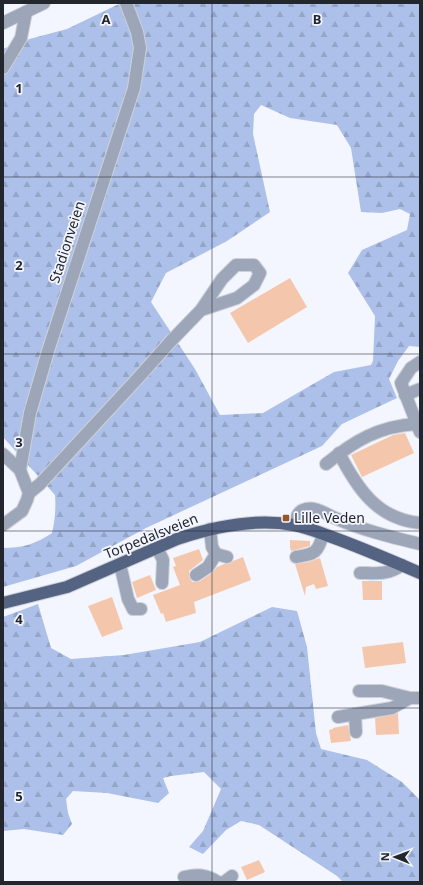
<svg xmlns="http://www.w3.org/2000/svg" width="423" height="885" font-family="'Noto Sans',sans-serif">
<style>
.forest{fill:url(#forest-firs);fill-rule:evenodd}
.building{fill:#f4c7ad}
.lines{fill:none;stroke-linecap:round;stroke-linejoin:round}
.minor-casing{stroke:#ced1d8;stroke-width:14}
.major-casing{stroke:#ced1d8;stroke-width:14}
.minor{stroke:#9da6b8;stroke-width:12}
.major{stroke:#556382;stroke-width:12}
.grid{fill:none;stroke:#23262d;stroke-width:1;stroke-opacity:0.55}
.poi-dot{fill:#9a5628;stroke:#f3f6fe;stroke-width:1.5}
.labels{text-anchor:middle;stroke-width:3.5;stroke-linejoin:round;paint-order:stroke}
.street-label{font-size:14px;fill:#23262d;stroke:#f3f6fe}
.poi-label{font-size:14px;fill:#23262d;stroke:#f3f6fe;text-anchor:start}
.grid-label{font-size:13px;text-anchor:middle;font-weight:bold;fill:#23262d;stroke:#f3f6fe;stroke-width:3.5;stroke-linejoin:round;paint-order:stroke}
</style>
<defs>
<pattern id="forest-firs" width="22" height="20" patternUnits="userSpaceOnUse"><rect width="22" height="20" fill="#adc0e9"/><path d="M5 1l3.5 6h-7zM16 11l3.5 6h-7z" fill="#95a5c8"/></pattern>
</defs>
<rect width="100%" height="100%" fill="#f3f6fe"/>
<g class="forest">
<path d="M 121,3 L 420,3 L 420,347 L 409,346 L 398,361 L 389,379 L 397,398 L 342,424 L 322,446 L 146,528 L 76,566 L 3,587 L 3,548 C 22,548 36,544 52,533 C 55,520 56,508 55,495 L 3,437 L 3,49 L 22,41 L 67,29 ZM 261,105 L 290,118 L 337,125 L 351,148 L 361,212 L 382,213 L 400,209 L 410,214 L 407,230 L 362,250 L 348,273 L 375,316 L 373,361 L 371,365 L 334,372 L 263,413 L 220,415 L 195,369 L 151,302 L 166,273 L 227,241 L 270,212 L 253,134 L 254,114 Z"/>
<polygon points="38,604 51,648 71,659 124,655 200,642 272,607 297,611 307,647 316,733 321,749 367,760 402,782 420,800 420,882 343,882 337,876 259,825 241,821 226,830 203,854 189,847 203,831 221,789 204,772 171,776 163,778 169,793 158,803 107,793 73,791 66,799 68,813 72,824 63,835 24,829 3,831 3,617"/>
</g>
<g class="building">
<polygon points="290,278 307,307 248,343 230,313"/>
<polygon points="405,433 414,453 362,477 351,455 393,435"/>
<polygon points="290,540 310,541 310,546 291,551 290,547"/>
<polygon points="199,549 203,560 189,571 189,576 192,582 196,582 200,581 212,573 217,567 224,564 229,564 233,561 243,557 251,580 194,602 196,613 166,622 163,613 161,614 153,595 180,585 173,567 176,566 173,558"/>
<polygon points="320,558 328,586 316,589 314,584 306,587 305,596 295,564 309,562"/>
<polygon points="150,575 156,590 137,598 132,582"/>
<polygon points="362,581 382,581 382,600 363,600"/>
<polygon points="112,597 123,629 102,637 88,606"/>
<polygon points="403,642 406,663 365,668 362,647"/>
<polygon points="398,713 399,734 376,735 375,718"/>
<polygon points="348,725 351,741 331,743 329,730 333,729 333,728"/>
<polygon points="259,860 265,872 247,880 241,867"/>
</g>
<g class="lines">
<defs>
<g id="minor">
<polyline points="3,23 44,3"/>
<polyline points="3,68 21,38 26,12"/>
<polyline points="420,362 411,368 401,383 420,432"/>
<polyline points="405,395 420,389"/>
<path d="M 339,453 C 357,488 377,519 420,523"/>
<polyline points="3,454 20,470 29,493 27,500 22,511 3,525"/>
<path d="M 326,464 C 354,441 379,426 417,424"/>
<polyline points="20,470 30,413 48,351 134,88 140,48 137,32 126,3"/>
<polyline points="29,493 40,484 138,378 171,341 201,310 222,279 236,265 254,265 260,273 254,285 237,298 201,310"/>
<path d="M 294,525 C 296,520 297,512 303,510 C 314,505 326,514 335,518 C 362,530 391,537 420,544"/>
<polyline points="210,529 212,547 216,554 227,557"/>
<polyline points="157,548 163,560 162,583"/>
<path d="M 296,557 C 315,554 318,553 323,534"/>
<polyline points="120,564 128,599 133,609 141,609"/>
<path d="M 360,573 C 377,573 388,575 402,565"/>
<polyline points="196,575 208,567 216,554"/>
<polyline points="359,691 382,691 410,698 420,698"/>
<polyline points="355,714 356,732"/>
<polyline points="338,717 392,708 410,698"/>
<path d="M 184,877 C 197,874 206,874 218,882"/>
<polyline points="224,882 232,876"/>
</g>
<path id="major" d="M 3,603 L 67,587 L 177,539 C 213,527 256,518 294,525 C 306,527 318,532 329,536 C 360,547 390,560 420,573"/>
</defs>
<use href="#minor" class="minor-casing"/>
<use href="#major" class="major-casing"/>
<use href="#minor" class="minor"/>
<use href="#major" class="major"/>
</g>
<path class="grid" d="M 212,3 L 212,882M 3,177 L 420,177M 3,354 L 420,354M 3,531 L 420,531M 3,708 L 420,708"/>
<rect class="poi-dot" x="282" y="514" width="8" height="8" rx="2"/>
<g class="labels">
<g class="street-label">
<text transform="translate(67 242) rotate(-72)" y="5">Stadionveien</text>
<text transform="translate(151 536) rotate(-22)" y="5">Torpedalsveien</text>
</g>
<g class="poi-label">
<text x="294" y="523">Lille Veden</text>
</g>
</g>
<g class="grid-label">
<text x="106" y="24">A</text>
<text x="317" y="24">B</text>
<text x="19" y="93">1</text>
<text x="19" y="270">2</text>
<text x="19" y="447">3</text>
<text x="19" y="624">4</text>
<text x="19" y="801">5</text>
</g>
<rect width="423" height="885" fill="none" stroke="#23262d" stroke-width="8"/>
<g transform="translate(395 857) rotate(271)" stroke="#f3f6fe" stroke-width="3" paint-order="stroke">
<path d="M0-3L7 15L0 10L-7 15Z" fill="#23262d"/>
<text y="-6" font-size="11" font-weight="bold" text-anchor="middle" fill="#23262d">N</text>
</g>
</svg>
